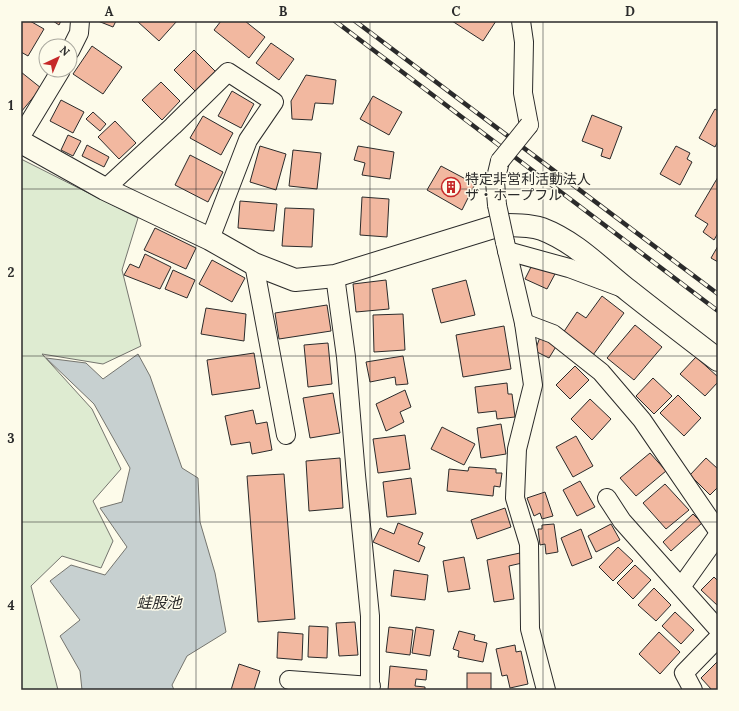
<svg xmlns="http://www.w3.org/2000/svg" width="739" height="711" font-family="Lora,'Noto Sans JP',serif">
<style>
.green{fill:#deebd1;stroke:#74746e}
.water{fill:#c7d0d0;stroke:#74746e}
.building{fill:#f2b8a0;stroke:#2b2b2b}
.lines{fill:none;stroke-linecap:round;stroke-linejoin:round}
.street-casing{stroke:#2b2b2b;stroke-width:20}
.secondary-casing{stroke:#2b2b2b;stroke-width:24}
.street{stroke:#fdfbea;stroke-width:18}
.secondary{stroke:#fdfbea;stroke-width:22}
.rail-casing{stroke:#2b2b2b;stroke-width:4.5}
.rail{stroke:#fdfbea;stroke-width:3;stroke-dasharray:9;stroke-linecap:butt}
.street-bridge-casing{stroke:#2b2b2b;stroke-width:20;stroke-linecap:butt}
.street-bridge{stroke:#fdfbea;stroke-width:18}
.grid{fill:none;stroke:#2b2b2b;stroke-width:1;stroke-opacity:0.55}
.labels{text-anchor:middle;stroke-width:3;stroke-linejoin:round;paint-order:stroke}
.poi-label{font-size:14px;fill:#2b2b2b;stroke:#fdfbea;text-anchor:start}
.water-label{font-size:15px;font-style:italic;fill:#2b2b2b;stroke:#fdfbea}
.neatline{fill:none;stroke:#2b2b2b;stroke-width:1.5}
.grid-label{font-size:13px;text-anchor:middle;font-weight:bold;fill:#2b2b2b}
</style>
<rect width="100%" height="100%" fill="#fdfbea"/>
<polygon class="green" points="21,159 138,218 122,270 141,346 103,364 42,354 92,409 121,469 93,501 113,541 101,568 62,556 31,586 58,690 21,690"/>
<polygon class="water" points="138,354 150,376 182,468 198,478 200,522 215,573 226,632 187,656 172,685 174,690 82,690 80,671 60,636 80,620 50,581 71,565 105,575 127,547 100,508 122,502 130,468 94,404 46,358 86,363 103,379"/>
<g class="building">
<polygon points="21,21 30,21 44,29 28,56 21,52"/>
<polygon points="53,21 61,21 59,25"/>
<polygon points="98,21 116,21 113,27"/>
<polygon points="137,21 177,21 159,41"/>
<polygon points="221,21 245,21 265,37 249,58 214,30"/>
<polygon points="452,21 496,21 483,41"/>
<polygon points="271,43 294,59 279,80 256,63"/>
<polygon points="92,46 122,67 103,94 73,74"/>
<polygon points="194,50 216,72 196,92 174,70"/>
<polygon points="21,72 41,88 21,112"/>
<polygon points="306,75 336,80 333,104 315,103 312,120 292,119 291,101"/>
<polygon points="161,82 180,101 162,120 142,100"/>
<polygon points="232,91 254,104 241,128 218,116"/>
<polygon points="373,96 402,112 389,135 360,119"/>
<polygon points="61,100 84,112 73,133 50,121"/>
<polygon points="715,109 718,111 718,141 715,147 699,138"/>
<polygon points="93,112 106,124 100,131 86,119"/>
<polygon points="592,115 622,127 610,159 601,156 603,149 582,141"/>
<polygon points="203,116 233,133 221,155 190,138"/>
<polygon points="115,121 136,143 119,159 98,137"/>
<polygon points="68,135 81,141 73,156 61,150"/>
<polygon points="87,145 109,157 104,167 82,156"/>
<polygon points="260,146 286,154 276,190 250,182"/>
<polygon points="358,146 394,152 390,179 362,175 365,163 354,160"/>
<polygon points="676,146 690,153 687,159 692,162 680,185 660,174"/>
<polygon points="293,150 321,153 317,189 289,186"/>
<polygon points="190,155 223,172 208,202 175,185"/>
<polygon points="441,166 475,184 462,210 427,190"/>
<polygon points="718,177 718,233 714,240 703,232 708,224 695,216"/>
<polygon points="362,197 389,199 387,237 360,235"/>
<polygon points="240,201 277,204 274,231 238,228"/>
<polygon points="285,208 314,209 312,247 282,246"/>
<polygon points="155,228 196,248 186,269 144,250"/>
<polygon points="718,246 718,262 711,258"/>
<polygon points="145,254 171,267 160,289 124,275 130,264 139,268"/>
<polygon points="212,260 245,278 232,302 199,284"/>
<polygon points="533,263 555,274 547,289 525,279"/>
<polygon points="173,270 195,280 187,298 165,289"/>
<polygon points="386,280 389,309 356,312 353,284"/>
<polygon points="466,280 475,315 441,323 432,289"/>
<polygon points="602,296 624,313 593,355 563,333 577,312 586,318"/>
<polygon points="327,305 331,331 279,339 275,313"/>
<polygon points="206,308 246,314 244,341 201,334"/>
<polygon points="403,314 405,350 374,352 373,315"/>
<polygon points="635,325 662,347 634,380 607,358"/>
<polygon points="504,326 511,369 463,377 456,335"/>
<polygon points="540,337 557,345 549,358 535,351"/>
<polygon points="328,343 332,384 308,387 304,345"/>
<polygon points="254,353 260,388 212,395 207,360"/>
<polygon points="403,356 408,384 396,385 395,377 370,382 366,362"/>
<polygon points="696,357 718,377 718,382 705,396 680,374"/>
<polygon points="575,366 589,380 570,399 556,385"/>
<polygon points="653,378 672,396 654,414 636,396"/>
<polygon points="507,383 508,394 512,394 515,417 497,419 496,411 478,413 475,387"/>
<polygon points="405,390 411,407 400,412 404,422 386,431 376,404"/>
<polygon points="333,393 340,433 310,438 303,398"/>
<polygon points="678,395 701,418 684,436 660,413"/>
<polygon points="590,399 611,419 592,440 571,419"/>
<polygon points="253,410 256,424 267,422 272,450 252,454 250,442 231,445 225,416"/>
<polygon points="501,424 506,454 481,458 477,428"/>
<polygon points="442,427 475,444 464,465 431,449"/>
<polygon points="405,435 410,469 378,473 373,439"/>
<polygon points="576,436 593,466 573,477 556,447"/>
<polygon points="650,453 666,471 636,496 620,478"/>
<polygon points="340,458 343,508 309,511 306,461"/>
<polygon points="706,458 718,469 718,487 710,495 690,475"/>
<polygon points="469,467 496,469 496,473 502,473 500,487 494,486 493,496 447,491 449,469 468,471"/>
<polygon points="284,474 295,619 258,622 247,476"/>
<polygon points="411,478 416,514 387,517 383,482"/>
<polygon points="580,481 595,507 577,516 563,490"/>
<polygon points="665,484 689,510 666,529 643,503"/>
<polygon points="545,492 553,516 542,519 540,513 534,516 527,498"/>
<polygon points="505,508 511,527 477,539 471,520"/>
<polygon points="693,514 702,523 671,551 663,542"/>
<polygon points="398,523 423,533 418,544 425,547 419,562 373,542 380,528 394,534"/>
<polygon points="554,524 558,552 546,554 545,544 540,545 538,529 542,529 542,525"/>
<polygon points="611,524 620,540 596,552 588,536"/>
<polygon points="581,529 592,558 572,566 561,538"/>
<polygon points="618,547 633,561 613,581 599,567"/>
<polygon points="520,553 522,563 509,566 514,599 494,602 487,560"/>
<polygon points="464,557 470,589 448,592 443,561"/>
<polygon points="635,565 651,580 633,599 617,583"/>
<polygon points="394,570 428,575 425,600 391,596"/>
<polygon points="714,577 718,581 718,606 701,590"/>
<polygon points="654,588 671,605 656,621 638,605"/>
<polygon points="675,612 694,630 681,644 662,626"/>
<polygon points="355,622 358,655 339,656 336,623"/>
<polygon points="309,626 328,627 327,658 308,657"/>
<polygon points="389,627 413,630 410,655 386,652"/>
<polygon points="416,627 434,630 430,656 412,653"/>
<polygon points="459,631 475,635 474,640 487,643 483,662 458,657 459,651 453,649"/>
<polygon points="278,632 303,634 302,660 277,658"/>
<polygon points="659,632 680,652 660,674 639,654"/>
<polygon points="515,645 516,652 521,651 528,684 510,688 507,675 502,676 496,649"/>
<polygon points="718,661 718,690 712,690 701,678"/>
<polygon points="239,664 260,671 254,690 231,690"/>
<polygon points="390,666 427,670 426,680 416,679 415,686 425,687 425,690 388,690"/>
<rect x="467" y="673" width="24" height="17"/>
</g>
<g class="lines">
<defs>
<g id="street">
<polyline points="521,21 524,42 523,93 529,125"/>
<polyline points="70,51 79,33 80,21"/>
<polyline points="21,136 61,70"/>
<polyline points="105,189 173,126 228,72 274,102 248,140 210,239"/>
<polyline points="497,205 495,182 500,161"/>
<polyline points="505,242 524,323 533,385 517,449 515,498 529,544 530,629 546,690"/>
<polyline points="507,251 569,268 620,287"/>
<polyline points="254,264 286,435"/>
<polyline points="335,276 346,357 356,475 370,616 370,690"/>
<polyline points="524,323 553,334 601,372 642,420 718,531"/>
<polyline points="607,498 622,521 718,629"/>
<polyline points="681,587 718,535"/>
<polyline points="289,680 371,686"/>
<polyline points="693,690 684,673 718,638"/>
</g>
<path id="secondary" d="M 21,142 L 105,189 L 210,239 L 254,264 L 295,280 L 335,276 L 500,225 C 514,225 529,225 542,229 C 576,242 601,269 629,291 C 658,314 688,337 718,360"/>
</defs>
<use href="#street" class="street-casing"/>
<use href="#secondary" class="secondary-casing"/>
<use href="#street" class="street"/>
<use href="#secondary" class="secondary"/>
<defs>
<g id="rail">
<polyline points="335,21 718,311"/>
<polyline points="355,21 718,294"/>
</g>
</defs>
<use href="#rail" class="rail-casing"/>
<use href="#rail" class="rail"/>
<defs>
<g id="street-bridge">
<polyline points="500,161 529,125"/>
<polyline points="497,205 505,242"/>
</g>
</defs>
<use href="#street-bridge" class="street-bridge-casing"/>
<use href="#street-bridge" class="street-bridge"/>
</g>
<path class="grid" d="M 196,21 L 196,690M 370,21 L 370,690M 543,21 L 543,690M 21,189 L 718,189M 21,356 L 718,356M 21,522 L 718,522"/>
<defs>
<symbol id="building-ring" viewBox="-11 -11 22 22"><circle r="9.5" fill="#fdfbea" stroke="#c62828" stroke-width="1.5"/><path d="M-4-6H4V6H1V3H-1V6H-4ZM-2.5-4.3h1.7v1.8h-1.7ZM.8-4.3h1.7v1.8H.8ZM-2.5-1h1.7V.8h-1.7ZM.8-1h1.7V.8H.8Z" fill="#c62828"/></symbol>
</defs>
<g fill-rule="evenodd">
<use href="#building-ring" x="440" y="176" width="22" height="22"/>
</g>
<g class="labels">
<g class="poi-label">
<text x="465" y="184">特定非営利活動法人<tspan x="465" dy="16">ザ・ホープフル</tspan></text>
</g>
<g class="water-label">
<text x="159" y="608">蛙股池</text>
</g>
</g>
<rect width="739" height="711" fill="none" stroke="#fdfbea" stroke-width="44"/>
<g transform="translate(58 58) rotate(44)"><circle r="19" fill="#fdfbea" stroke="#a9a89e"/>
<path d="M0-3L7 15L0 10L-7 15Z" fill="#c62828"/>
<text y="-6" font-size="11" font-weight="bold" text-anchor="middle" fill="#2b2b2b">N</text>
</g>
<rect x="22" y="22" width="695" height="667" class="neatline"/>
<g class="grid-label">
<text x="109" y="16">A</text>
<text x="283" y="16">B</text>
<text x="456" y="16">C</text>
<text x="630" y="16">D</text>
<text x="11" y="110">1</text>
<text x="11" y="277">2</text>
<text x="11" y="443">3</text>
<text x="11" y="610">4</text>
</g>
</svg>
